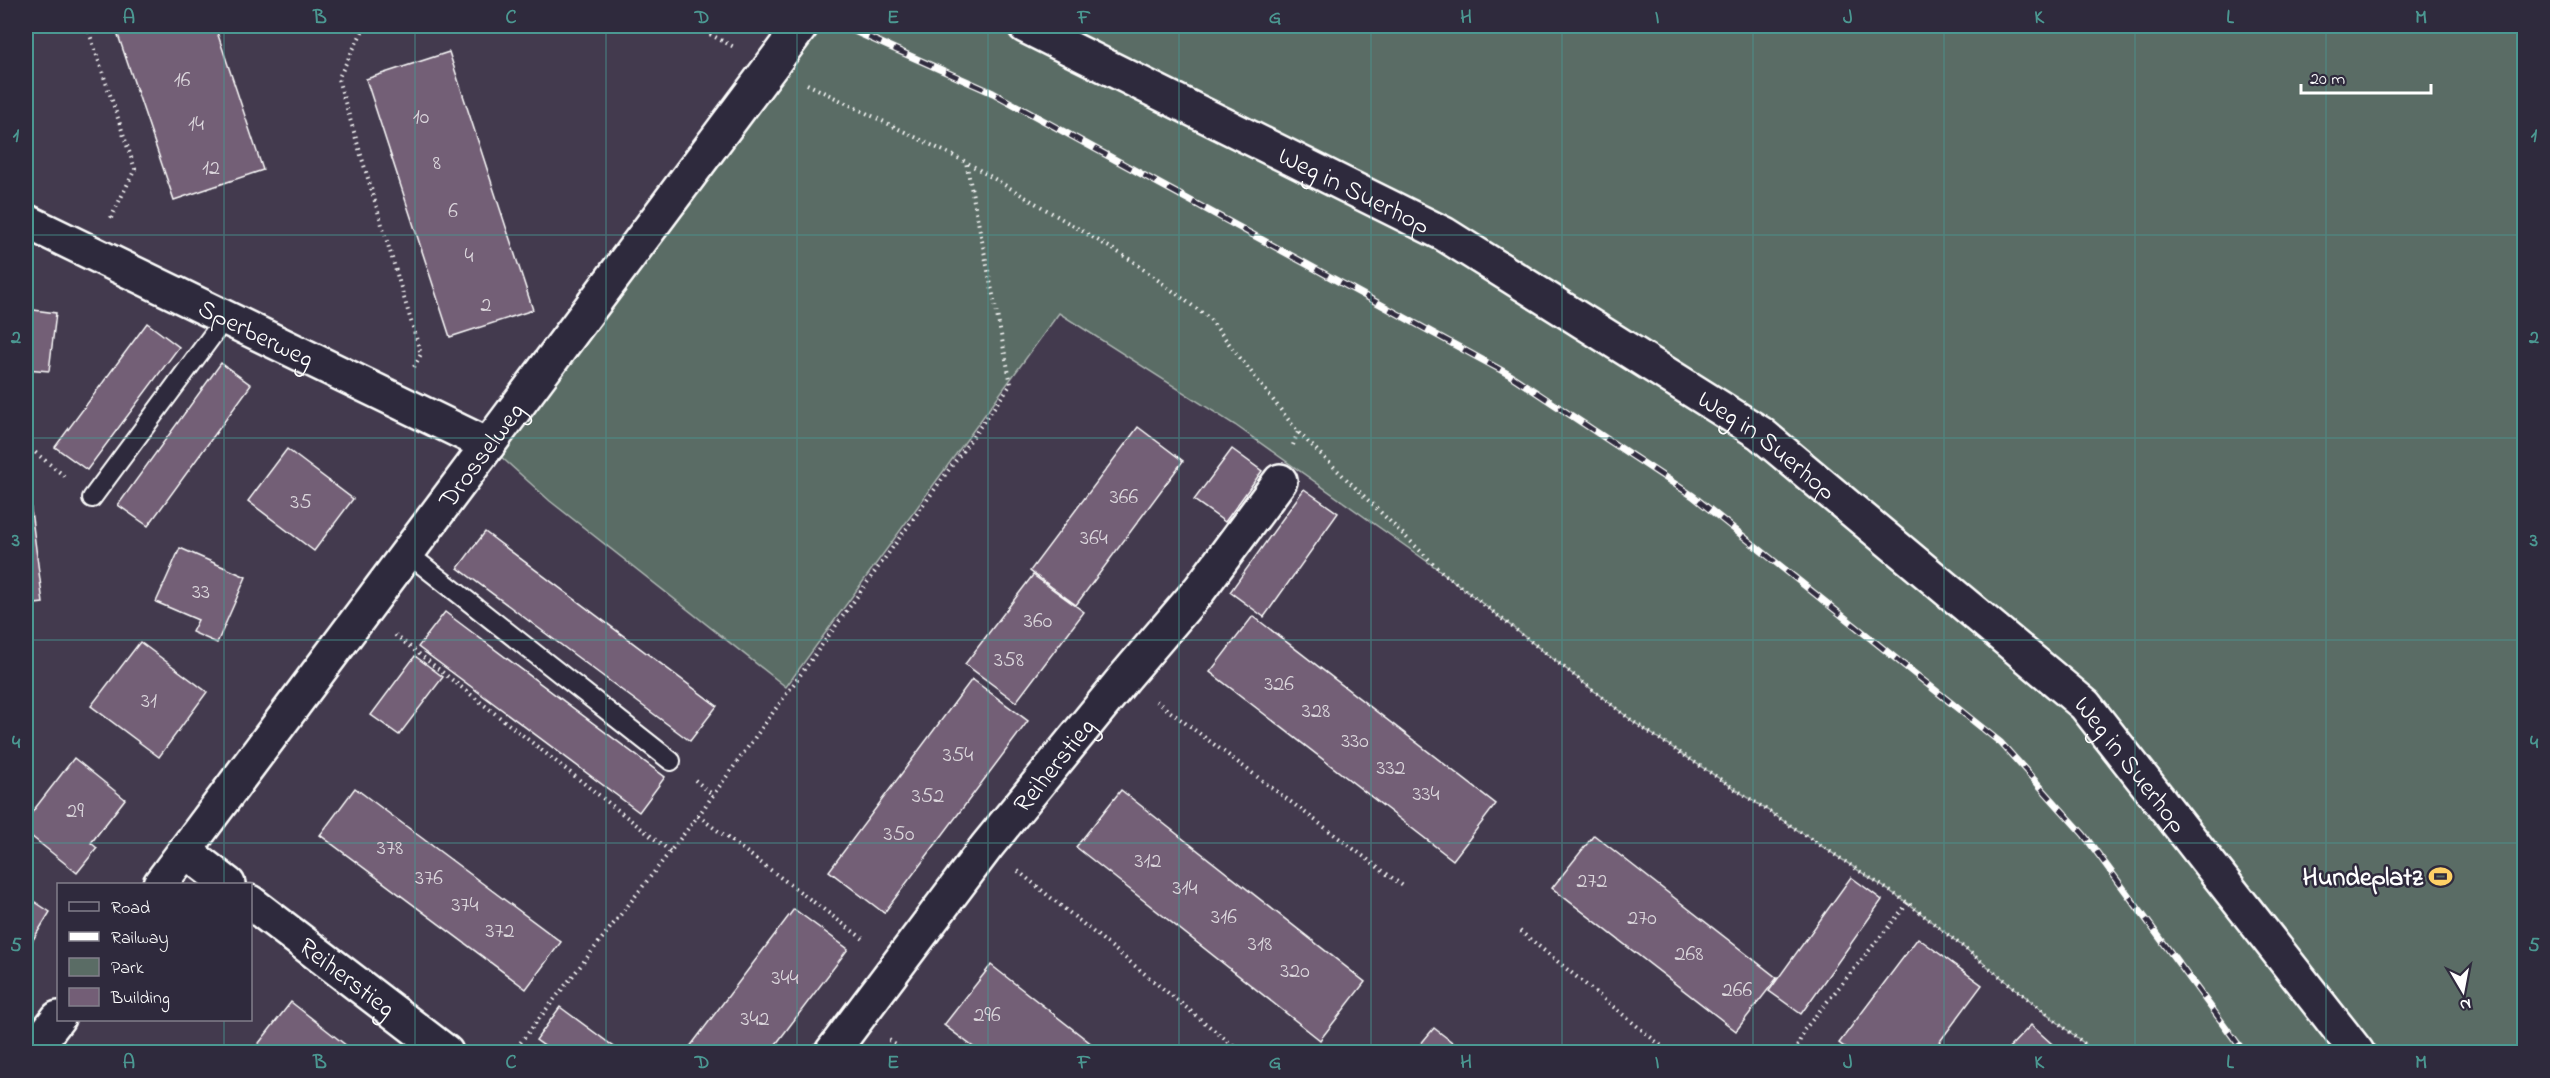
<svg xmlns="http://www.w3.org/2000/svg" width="2550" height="1078" font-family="'Indie Flower',sans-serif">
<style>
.green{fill:#5a6c65;stroke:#acb6b2;stroke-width:1.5}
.building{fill:#735e76;stroke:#fff;stroke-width:1.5}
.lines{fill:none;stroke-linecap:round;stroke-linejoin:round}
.service-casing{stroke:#fff;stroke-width:22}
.minor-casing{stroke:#fff;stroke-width:38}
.path{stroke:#fff;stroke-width:4;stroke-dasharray:1.5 4.5;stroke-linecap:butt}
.service{stroke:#2f2a3d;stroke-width:18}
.minor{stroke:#2f2a3d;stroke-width:33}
.rail-casing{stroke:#fff;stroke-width:7}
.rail{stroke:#2f2a3d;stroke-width:4.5;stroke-dasharray:14;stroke-linecap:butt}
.grid{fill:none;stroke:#4b9892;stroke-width:1.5;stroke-opacity:0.55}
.labels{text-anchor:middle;stroke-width:5;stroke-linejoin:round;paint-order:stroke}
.number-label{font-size:22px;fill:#dcd7dd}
.street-label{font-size:26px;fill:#fff;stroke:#2f2a3d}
.poi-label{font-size:26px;font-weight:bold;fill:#fff;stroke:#2f2a3d;text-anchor:end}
.neatline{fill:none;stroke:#4b9892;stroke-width:2}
.grid-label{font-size:20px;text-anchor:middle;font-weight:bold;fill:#4b9892}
</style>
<rect width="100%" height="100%" fill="#433a4e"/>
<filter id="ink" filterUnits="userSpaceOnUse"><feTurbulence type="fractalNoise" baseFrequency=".0167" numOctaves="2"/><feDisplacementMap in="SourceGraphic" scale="12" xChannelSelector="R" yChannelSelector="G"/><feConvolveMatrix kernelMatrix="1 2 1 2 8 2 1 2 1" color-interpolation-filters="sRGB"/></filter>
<g filter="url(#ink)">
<polygon class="green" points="801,26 2524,26 2524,1052 2095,1052 1908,903 1635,723 1442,572 1235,425 1059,313 786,687 550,501 488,445"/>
<g class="building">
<polygon points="115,26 215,26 263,170 174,200"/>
<polygon points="449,52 533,310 450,337 366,79"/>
<polygon points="26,309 56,313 49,371 26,369"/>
<polygon points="147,323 179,347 87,470 55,447"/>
<polygon points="221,363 251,385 148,526 118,505"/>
<polygon points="1138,427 1183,461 1076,605 1030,571"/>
<polygon points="287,449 353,499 314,551 248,501"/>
<polygon points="1232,449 1262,471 1225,522 1194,500"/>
<polygon points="28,487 43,603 26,605 26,488"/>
<polygon points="1304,489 1338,513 1264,617 1230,592"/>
<polygon points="485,532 717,706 690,741 458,568"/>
<polygon points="180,548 246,577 217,643 192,632 198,620 156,602"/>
<polygon points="1033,575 1084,612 1016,702 965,664"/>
<polygon points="445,612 665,777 639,812 418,647"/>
<polygon points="1253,616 1496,804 1453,860 1210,672"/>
<polygon points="140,642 207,692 159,757 91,706"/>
<polygon points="415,656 443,677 399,735 371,715"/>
<polygon points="972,679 1028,721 884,913 829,871"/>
<polygon points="74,758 125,799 91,843 97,848 77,873 26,832 26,820"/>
<polygon points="355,788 561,942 526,989 320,835"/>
<polygon points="1121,790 1365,982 1320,1040 1076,847"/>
<polygon points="1594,835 1777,978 1736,1031 1552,888"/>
<polygon points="1851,877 1882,900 1801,1014 1769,991"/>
<polygon points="26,896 50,912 26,951"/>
<polygon points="794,909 848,949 770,1052 686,1052"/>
<polygon points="1918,938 1982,985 1932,1052 1851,1052 1839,1043"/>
<polygon points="991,965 1102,1052 980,1052 944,1025"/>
<polygon points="291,1002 347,1046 342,1052 252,1052"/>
<polygon points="560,1007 621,1052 553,1052 536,1040"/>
<polygon points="2031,1025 2061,1052 2005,1052"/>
<polygon points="1434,1028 1465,1052 1414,1052"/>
</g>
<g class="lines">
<defs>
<g id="service">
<polyline points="92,498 226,317"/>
<polyline points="407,553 671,761"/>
</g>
<g id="minor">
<path id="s1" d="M 1025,26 L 1444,234 L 1760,433 L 2085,705 L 2357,1052"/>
<path id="s2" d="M 26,221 L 488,445"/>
<polyline points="185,851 228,884"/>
<path id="s3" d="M 160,884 L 801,26"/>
<path id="s4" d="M 250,902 L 446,1052"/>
<polyline points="32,1052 58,1018"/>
<path id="s5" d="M 832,1052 L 987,846 L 1124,678 L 1200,589 L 1280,481"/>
</g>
</defs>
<use href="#service" class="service-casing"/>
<use href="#minor" class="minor-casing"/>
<g class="path">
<polyline points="87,26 135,169 111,218"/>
<polyline points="365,26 338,79 421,354 414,367"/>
<polyline points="694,26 736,48"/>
<polyline points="807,84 966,162 1131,260 1209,318 1298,432 1442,572 1635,723 1908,903 2095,1052"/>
<polyline points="26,445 68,479"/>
<polyline points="1293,445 1298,432"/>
<polyline points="395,635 670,851"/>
<polyline points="1156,701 1403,886"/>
<polyline points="695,780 713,795"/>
<polyline points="698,816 866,941"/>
<polyline points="1018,871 1241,1052"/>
<polyline points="1520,931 1669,1052"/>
<polyline points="889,1040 905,1052"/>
<polyline points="513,1052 698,816 1011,384 966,162"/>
<polyline points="1795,1052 1804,1030 1908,903"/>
</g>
<use href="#service" class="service"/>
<use href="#minor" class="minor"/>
<defs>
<polyline id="rail" points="843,26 993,93 1510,375 1693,496 2001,743 2084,835 2244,1052"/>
</defs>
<use href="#rail" class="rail-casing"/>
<use href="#rail" class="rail"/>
</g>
</g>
<path class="grid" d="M 224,26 L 224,884M 415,26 L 415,1052M 606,26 L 606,1052M 797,26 L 797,1052M 988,26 L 988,1052M 1179,26 L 1179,1052M 1371,26 L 1371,1052M 1562,26 L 1562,1052M 1753,26 L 1753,1052M 1944,26 L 1944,1052M 2135,26 L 2135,1052M 2326,26 L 2326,1052M 26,235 L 2524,235M 26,438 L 2524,438M 26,640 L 2524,640M 26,843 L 2524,843M 224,1020 L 224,1052"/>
<defs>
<symbol id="stadium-bare" viewBox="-9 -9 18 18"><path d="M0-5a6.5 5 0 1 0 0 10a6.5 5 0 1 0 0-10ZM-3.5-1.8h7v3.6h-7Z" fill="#ffd166" stroke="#2f2a3d" stroke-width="2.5" paint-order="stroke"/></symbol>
</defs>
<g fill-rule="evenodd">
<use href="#stadium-bare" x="2424" y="860" width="33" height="33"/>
</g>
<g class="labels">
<g class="number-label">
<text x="182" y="86">16</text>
<text x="421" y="123">10</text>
<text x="196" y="130">14</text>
<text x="437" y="169">8</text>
<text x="211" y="174">12</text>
<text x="453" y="217">6</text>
<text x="469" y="262">4</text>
<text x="486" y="311">2</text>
<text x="1124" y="503">366</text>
<text x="301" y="508">35</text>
<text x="1094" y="544">364</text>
<text x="201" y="598">33</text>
<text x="1038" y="627">360</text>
<text x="1009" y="666">358</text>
<text x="1279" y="690">326</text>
<text x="149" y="707">31</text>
<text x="1316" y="717">328</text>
<text x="1355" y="747">330</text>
<text x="958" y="761">354</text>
<text x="1391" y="774">332</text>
<text x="1426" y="800">334</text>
<text x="928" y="802">352</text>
<text x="75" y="817">29</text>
<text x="899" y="840">350</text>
<text x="390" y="854">378</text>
<text x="1148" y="867">312</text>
<text x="429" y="884">376</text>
<text x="1592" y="887">272</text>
<text x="1185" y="894">314</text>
<text x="465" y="911">374</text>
<text x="1224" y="923">316</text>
<text x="1642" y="924">270</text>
<text x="500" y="937">372</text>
<text x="1260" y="950">318</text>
<text x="1689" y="960">268</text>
<text x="1295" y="977">320</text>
<text x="785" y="984">344</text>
<text x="1737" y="996">266</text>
<text x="987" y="1021">296</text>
<text x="755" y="1025">342</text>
</g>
<g class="street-label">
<text dy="9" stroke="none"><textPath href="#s1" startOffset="368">Weg in Suerhop</textPath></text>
<text dy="9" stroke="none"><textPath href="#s2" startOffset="256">Sperberweg</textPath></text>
<text dy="9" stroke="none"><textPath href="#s1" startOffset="854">Weg in Suerhop</textPath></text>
<text dy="9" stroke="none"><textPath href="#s3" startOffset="536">Drosselweg</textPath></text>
<text dy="9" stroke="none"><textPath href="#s5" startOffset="363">Reiherstieg</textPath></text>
<text dy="9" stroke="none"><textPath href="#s1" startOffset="1340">Weg in Suerhop</textPath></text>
<text dy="9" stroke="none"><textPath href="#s4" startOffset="123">Reiherstieg</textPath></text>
</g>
<g class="poi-label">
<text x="2423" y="885">Hundeplatz</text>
</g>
</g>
<rect width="2550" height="1078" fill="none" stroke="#2f2a3d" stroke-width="66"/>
<rect x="57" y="883" width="195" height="138" fill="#2f2a3d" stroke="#827f8b" stroke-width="1.5"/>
<rect x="69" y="902" width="30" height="9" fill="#2f2a3d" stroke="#827f8b" stroke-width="1.5"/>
<text x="111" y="913" font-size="18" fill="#ffffff">Road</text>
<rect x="69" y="932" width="30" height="9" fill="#ffffff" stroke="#827f8b" stroke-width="1.5"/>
<text x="111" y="943" font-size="18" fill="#ffffff">Railway</text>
<rect x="69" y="958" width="30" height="18" fill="#5a6c65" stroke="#827f8b" stroke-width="1.5"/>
<text x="111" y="973" font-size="18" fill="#ffffff">Park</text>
<rect x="69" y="988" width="30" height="18" fill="#735e76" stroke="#827f8b" stroke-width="1.5"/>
<text x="111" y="1003" font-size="18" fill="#ffffff">Building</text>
<g transform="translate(2463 991) rotate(170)" stroke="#2f2a3d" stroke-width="4.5" paint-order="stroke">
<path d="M0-4.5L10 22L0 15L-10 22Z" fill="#ffffff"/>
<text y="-9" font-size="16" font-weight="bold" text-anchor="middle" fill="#ffffff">N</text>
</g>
<path d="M2301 84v9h130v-9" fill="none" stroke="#ffffff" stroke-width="3"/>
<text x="2310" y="84" font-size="18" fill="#ffffff" stroke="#2f2a3d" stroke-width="4.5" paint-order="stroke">20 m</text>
<rect x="33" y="33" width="2484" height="1012" class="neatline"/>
<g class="grid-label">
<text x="129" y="23">A</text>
<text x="320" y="23">B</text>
<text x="511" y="23">C</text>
<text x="702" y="23">D</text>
<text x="893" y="23">E</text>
<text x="1084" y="23">F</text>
<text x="1275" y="23">G</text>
<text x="1466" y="23">H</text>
<text x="1657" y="23">I</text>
<text x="1848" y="23">J</text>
<text x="2039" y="23">K</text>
<text x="2230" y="23">L</text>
<text x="2421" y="23">M</text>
<text x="16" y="141">1</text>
<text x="2534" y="141">1</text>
<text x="16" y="343">2</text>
<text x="2534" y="343">2</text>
<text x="16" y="546">3</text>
<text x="2534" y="546">3</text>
<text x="16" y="748">4</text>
<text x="2534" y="748">4</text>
<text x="16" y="951">5</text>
<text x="2534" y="951">5</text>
<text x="129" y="1068">A</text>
<text x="320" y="1068">B</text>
<text x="511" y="1068">C</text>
<text x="702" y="1068">D</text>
<text x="893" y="1068">E</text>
<text x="1084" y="1068">F</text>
<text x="1275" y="1068">G</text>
<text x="1466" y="1068">H</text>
<text x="1657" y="1068">I</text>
<text x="1848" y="1068">J</text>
<text x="2039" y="1068">K</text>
<text x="2230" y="1068">L</text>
<text x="2421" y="1068">M</text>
</g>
</svg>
